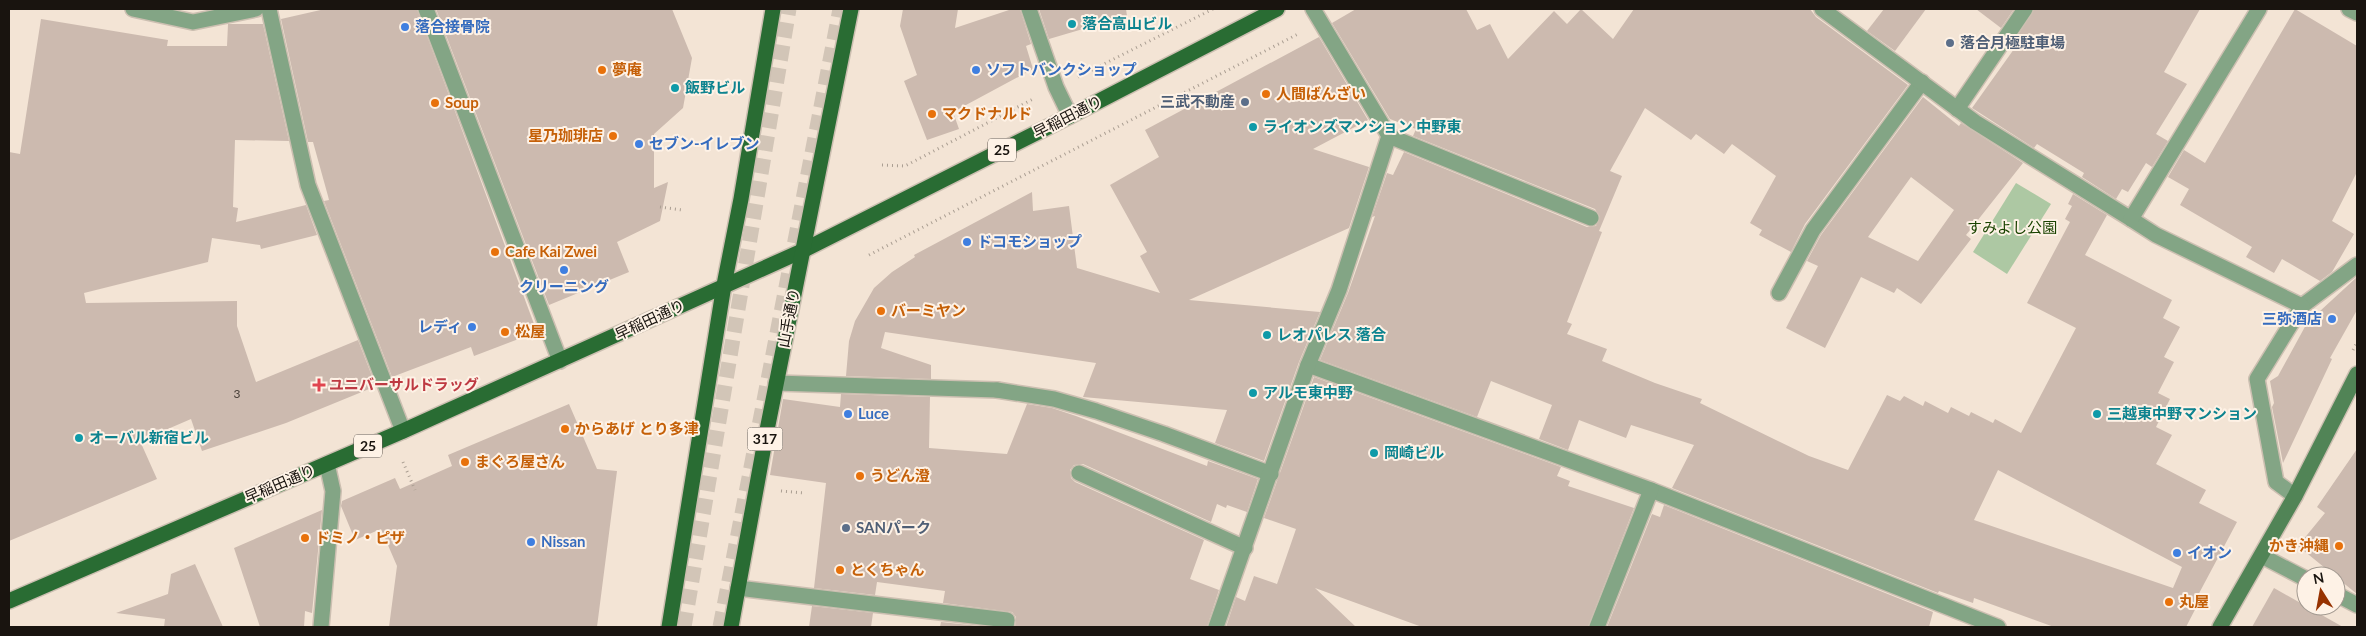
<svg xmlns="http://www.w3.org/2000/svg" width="2366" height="636" font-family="Lato,'Noto Sans JP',sans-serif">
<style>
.green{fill:#adc8a3}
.building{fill:#ccbaaf;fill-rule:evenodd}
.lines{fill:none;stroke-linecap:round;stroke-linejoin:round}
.highway-tunnel{stroke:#d2c5b7;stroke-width:15;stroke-dasharray:15 8;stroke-linecap:butt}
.lane-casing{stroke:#ccbfb1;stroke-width:18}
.street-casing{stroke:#ccbfb1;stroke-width:18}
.secondary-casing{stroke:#ccbfb1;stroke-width:18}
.primary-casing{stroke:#ccbfb1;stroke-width:18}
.path{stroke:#aa9e92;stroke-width:3;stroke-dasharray:1 4;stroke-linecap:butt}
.lane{stroke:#83a585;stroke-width:15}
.street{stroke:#83a585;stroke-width:15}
.secondary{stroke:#518456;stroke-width:15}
.primary{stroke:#296c33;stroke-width:15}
.culture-dot{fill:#0f9aa8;stroke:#fef2e6;stroke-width:2}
.shop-dot{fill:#3f7fe0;stroke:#fef2e6;stroke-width:2}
.service-dot{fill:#5c6f8a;stroke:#fef2e6;stroke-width:2}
.food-dot{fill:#e8710a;stroke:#fef2e6;stroke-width:2}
.health-dot{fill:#e0444e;stroke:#fef2e6;stroke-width:2}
.labels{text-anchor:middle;stroke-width:4;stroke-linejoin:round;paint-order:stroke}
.number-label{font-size:12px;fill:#463e37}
.shield{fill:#fef2e6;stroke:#5e5750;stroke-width:1}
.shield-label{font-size:14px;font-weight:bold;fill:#19140f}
.culture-label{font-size:15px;font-weight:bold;fill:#0d838f;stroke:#fef2e6;text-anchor:start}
.shop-label{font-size:15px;font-weight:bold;fill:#366cbe;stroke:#fef2e6;text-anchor:start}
.service-label{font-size:15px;font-weight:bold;fill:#4e5e75;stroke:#fef2e6;text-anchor:start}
.food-label{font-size:15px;font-weight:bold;fill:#c56008;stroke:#fef2e6;text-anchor:start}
.street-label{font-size:15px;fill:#19140f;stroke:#fef2e6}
.park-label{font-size:15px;fill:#1a4301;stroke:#fef2e6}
.health-label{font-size:15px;font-weight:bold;fill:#be3a42;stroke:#fef2e6;text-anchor:start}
</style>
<rect width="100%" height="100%" fill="#f3e4d5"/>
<polygon class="green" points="2016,183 2051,204 2007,274 1973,252"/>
<g class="building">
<polygon points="325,9 417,9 537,332 474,356 471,347 392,377 324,201 329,200 328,196 313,142 308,142 281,19"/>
<polygon points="436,9 672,9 692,58 683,108 654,134 654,188 668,182 660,221 617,242 629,272 549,305"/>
<polygon points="903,9 958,9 955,28 1012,9 1020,9 1031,44 1026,46 1033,69 953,112 959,129 927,140 904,81 917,75 900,26"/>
<polygon points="1039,9 1126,9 1127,16 1049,39"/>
<path d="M 1356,9 L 1466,9 L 1477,30 L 1490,24 L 1508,59 L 1554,11 L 1567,24 L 1581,9 L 1613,39 L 1634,9 L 1810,9 L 1816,17 L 1908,85 L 1805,224 L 1791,252 L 1759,235 L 1762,230 L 1750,223 L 1776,176 L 1732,144 L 1724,154 L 1696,134 L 1691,140 L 1645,108 L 1610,171 L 1622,176 L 1599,231 L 1602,232 L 1567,322 L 1572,324 L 1567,334 L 1607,349 L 1602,361 L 1655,383 L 1702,399 L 1700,403 L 1739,422 L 1809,456 L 1848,470 L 1887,395 L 1900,401 L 1904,396 L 1923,406 L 1925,401 L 1948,413 L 1951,407 L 1969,416 L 1971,412 L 1993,423 L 1995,419 L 2021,433 L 2076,328 L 2027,303 L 2070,222 L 2065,219 L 2072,206 L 2068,204 L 2073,194 L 2107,215 L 2085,255 L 2172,300 L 2163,318 L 2180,327 L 2164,357 L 2174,362 L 2158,393 L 2170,399 L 2156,427 L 2172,435 L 2156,464 L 2206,490 L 2199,503 L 2237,522 L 2196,599 L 2200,600 L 2186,627 L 2054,627 L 1974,598 L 1973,603 L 1939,591 L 1938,593 L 1672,488 L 1694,445 L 1631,425 L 1626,438 L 1579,420 L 1568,450 L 1539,439 L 1552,405 L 1491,381 L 1477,417 L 1320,360 L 1348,293 L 1375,216 L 1372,217 L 1387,173 L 1393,175 L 1404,152 L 1587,227 L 1596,226 L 1600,217 L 1595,209 L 1413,136 L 1416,129 L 1390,119 L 1332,23 ZM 1998,470 L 2182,567 L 2173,588 L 1974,520 Z"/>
<polygon points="1884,9 1926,9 1895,51 1867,31"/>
<polygon points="1976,9 2014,9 2001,28"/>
<polygon points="2034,9 2200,9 2164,72 2187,84 2156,134 2168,141 2152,167 2146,163 2128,192 2122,189 2116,199 2082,177 2084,173 2037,144 2034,148 1972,108 2019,42 2015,40"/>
<polygon points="2295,9 2357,46 2357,172 2332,221 2354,234 2332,272 2320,281 2282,259 2274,273 2246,257 2252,247 2180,205 2189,189 2168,177 2184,150 2205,163"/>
<polygon points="41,19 168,40 167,46 227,46 228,24 263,24 289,141 235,140 233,207 238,208 236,222 306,205 317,235 261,249 260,245 212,238 208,262 84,293 86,303 237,301 237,326 256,382 358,340 375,384 374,387 286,423 202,451 191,419 140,441 157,479 9,541 9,152 20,154"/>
<polygon points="1319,37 1368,120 1313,149 1369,167 1349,228 1189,300 1320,312 1299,362 1264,461 1215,443 1227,410 1083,397 1096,363 885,332 881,348 931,365 931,379 846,376 849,341 855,321 874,288 892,272 915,257 914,255 1032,192 1033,211 1069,206 1077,268 1160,293 1140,256 1147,252 1110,185 1159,157 1145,130"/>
<path d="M 1923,97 L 1959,126 L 1961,123 L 2023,163 L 1966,235 L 1971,239 L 1921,304 L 1897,288 L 1894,293 L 1861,277 L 1825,348 L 1786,328 L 1818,266 L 1807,261 L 1821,235 ZM 1911,177 L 1954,210 L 1918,261 L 1868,237 Z"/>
<polygon points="2357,277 2357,310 2330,358 2332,359 2283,463 2272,407 2274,403 2270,381 2278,376 2307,323"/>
<polygon points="1314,377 1561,467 1557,476 1570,481 1568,486 1634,508 1588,627 1422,627 1315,588 1356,627 1226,627 1236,597 1245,601 1254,576 1277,584 1296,529 1264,518"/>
<polygon points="841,394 930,397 929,448 1007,454 1027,404 1052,408 1076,416 1207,466 1208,461 1258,479 1247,512 1227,505 1226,508 1217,504 1211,522 1083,464 1074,465 1070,470 1071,478 1075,482 1204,540 1190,579 1219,590 1207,627 1015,627 1016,617 1012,612 943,603 945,591 877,582 875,595 814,588 826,483 770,475 783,399 840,407"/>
<polygon points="569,404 597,469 617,471 597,627 389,627 397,566 381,529 355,540 341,506 342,501 395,478 400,489 452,466 448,455"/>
<polygon points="2357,449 2357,594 2298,546 2325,513 2317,507"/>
<polygon points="1664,505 1933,612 1929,627 1607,627 1652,514 1660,517"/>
<polygon points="322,510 312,613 305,611 304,627 260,627 234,548"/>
<polygon points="195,564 223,627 164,627 165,619 116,613 168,594 171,574"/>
<polygon points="2274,588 2343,627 2252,627"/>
<polygon points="812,606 873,613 871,627 809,627"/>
<polygon points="941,622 989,627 940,627"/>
</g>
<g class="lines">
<g class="highway-tunnel">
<polyline points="684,627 789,9"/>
<polyline points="720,627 840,9"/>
</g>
<defs>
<g id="lane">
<polyline points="133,9 193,22 256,9"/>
<polyline points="269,9 308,185 403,431"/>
<polyline points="1957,109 2025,9"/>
<polyline points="1389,136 1591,218"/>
<polyline points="1779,293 1813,230 1922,82"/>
<polyline points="2302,306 2357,265"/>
<polyline points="997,390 1054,399 1096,411 1164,434 1271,474"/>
<polyline points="1651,490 1998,627"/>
<polyline points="738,588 1007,620 1006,627"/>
<polyline points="321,627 333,491 327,464"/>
</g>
<g id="street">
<polyline points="426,9 560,361"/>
<polyline points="1029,9 1056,87 1070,116"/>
<polyline points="1822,9 1975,122 2131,219 2156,235 2302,306 2257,379 2276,482 2295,496"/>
<polyline points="2349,9 2357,13"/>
<polyline points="2131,219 2259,9"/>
<polyline points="1308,365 1651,490 1597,627"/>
<polyline points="776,383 997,390"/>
<polyline points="1079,473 1245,548"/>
<polyline points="2262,556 2306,579"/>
<polyline points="2336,594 2357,605"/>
<polyline points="1216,627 1308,365 1339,290 1389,136 1313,9"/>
</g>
<polyline id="secondary" points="2220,627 2295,496 2357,374"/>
<g id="primary">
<polyline points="9,601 403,431 802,251 1070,116 1277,9"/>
<polyline points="669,627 724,285 741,199 773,9"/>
<polyline points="731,627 766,435 851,9"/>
</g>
</defs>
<use href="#lane" class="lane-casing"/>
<use href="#street" class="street-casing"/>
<use href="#secondary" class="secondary-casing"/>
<use href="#primary" class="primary-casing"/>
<g class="path">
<polyline points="1078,77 1213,9"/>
<polyline points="882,165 905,166 1035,98"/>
<polyline points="660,207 682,210"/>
<polyline points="869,255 1300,33"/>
<polyline points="2353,350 2357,342"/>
<polyline points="403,462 415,490"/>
<polyline points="781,491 804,493"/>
</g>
<use href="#lane" class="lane"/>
<use href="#street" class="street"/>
<use href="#secondary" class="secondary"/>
<use href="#primary" class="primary"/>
</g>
<g class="culture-dot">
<circle cx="1072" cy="24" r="5"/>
<circle cx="675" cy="88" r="5"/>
<circle cx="1253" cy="127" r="5"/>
<circle cx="1267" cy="335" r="5"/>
<circle cx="1253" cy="393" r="5"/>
<circle cx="2097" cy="414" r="5"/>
<circle cx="79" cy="438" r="5"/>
<circle cx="1374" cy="453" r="5"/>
</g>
<g class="shop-dot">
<circle cx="405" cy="27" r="5"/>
<circle cx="976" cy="70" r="5"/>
<circle cx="639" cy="144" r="5"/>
<circle cx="967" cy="242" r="5"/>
<circle cx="564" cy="270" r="5"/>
<circle cx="2332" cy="319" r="5"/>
<circle cx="472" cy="327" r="5"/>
<circle cx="848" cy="414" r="5"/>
<circle cx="531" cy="542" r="5"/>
<circle cx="2177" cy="553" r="5"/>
</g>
<g class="service-dot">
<circle cx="1950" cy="43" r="5"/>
<circle cx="1245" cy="102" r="5"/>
<circle cx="846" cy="528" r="5"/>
</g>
<g class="food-dot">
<circle cx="602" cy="70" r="5"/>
<circle cx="1266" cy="94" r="5"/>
<circle cx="435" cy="103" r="5"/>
<circle cx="932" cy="114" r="5"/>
<circle cx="613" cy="136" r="5"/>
<circle cx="495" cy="252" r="5"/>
<circle cx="881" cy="311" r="5"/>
<circle cx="505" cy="332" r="5"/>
<circle cx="565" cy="429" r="5"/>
<circle cx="465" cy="462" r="5"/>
<circle cx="860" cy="476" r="5"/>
<circle cx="305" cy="538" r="5"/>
<circle cx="2339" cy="546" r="5"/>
<circle cx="840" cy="570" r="5"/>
<circle cx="2169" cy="602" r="5"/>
</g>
<path class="health-dot" d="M316.5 377.5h5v5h5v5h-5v5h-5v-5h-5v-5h5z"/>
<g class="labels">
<g class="number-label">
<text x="237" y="398">3</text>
</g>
<g class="shield">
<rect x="988" y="138.5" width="28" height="23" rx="4"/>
<rect x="747.5" y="427.5" width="35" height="23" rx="4"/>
<rect x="354" y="434.5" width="28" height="23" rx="4"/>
</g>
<g class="shield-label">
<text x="1002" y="155">25</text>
<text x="765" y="444">317</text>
<text x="368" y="451">25</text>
</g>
<g class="culture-label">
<text x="1082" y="29">落合高山ビル</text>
<text x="685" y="93">飯野ビル</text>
<text x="1263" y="132">ライオンズマンション 中野東</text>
<text x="1277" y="340">レオパレス 落合</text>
<text x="1263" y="398">アルモ東中野</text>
<text x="2107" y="419">三越東中野マンション</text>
<text x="89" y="443">オーバル新宿ビル</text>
<text x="1384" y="458">岡崎ビル</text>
</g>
<g class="shop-label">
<text x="415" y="32">落合接骨院</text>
<text x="986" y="75">ソフトバンクショップ</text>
<text x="649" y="149">セブン-イレブン</text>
<text x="977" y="247">ドコモショップ</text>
<text x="564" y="292" text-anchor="middle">クリーニング</text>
<text x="2322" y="324" text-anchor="end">三弥酒店</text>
<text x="462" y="332" text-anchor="end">レディ</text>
<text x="858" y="419">Luce</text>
<text x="541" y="547">Nissan</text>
<text x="2187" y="558">イオン</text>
</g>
<g class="service-label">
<text x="1960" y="48">落合月極駐車場</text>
<text x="1235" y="107" text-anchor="end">三武不動産</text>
<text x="856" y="533">SANパーク</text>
</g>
<g class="food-label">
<text x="612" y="75">夢庵</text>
<text x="1276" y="99">人間ばんざい</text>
<text x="445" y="108">Soup</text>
<text x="942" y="119">マクドナルド</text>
<text x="603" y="141" text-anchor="end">星乃珈琲店</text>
<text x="505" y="257">Cafe Kai Zwei</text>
<text x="891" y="316">バーミヤン</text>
<text x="515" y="337">松屋</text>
<text x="575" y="434">からあげ とり多津</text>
<text x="475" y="467">まぐろ屋さん</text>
<text x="870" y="481">うどん澄</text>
<text x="315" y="543">ドミノ・ピザ</text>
<text x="2329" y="551" text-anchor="end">かき沖縄</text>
<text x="850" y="575">とくちゃん</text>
<text x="2179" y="607">丸屋</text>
</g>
<g class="street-label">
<text transform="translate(1068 117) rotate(-27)" y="5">早稲田通り</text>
<text transform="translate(789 318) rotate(-79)" y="5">山手通り</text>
<text transform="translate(650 320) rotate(-25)" y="5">早稲田通り</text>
<text transform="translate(280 484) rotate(-23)" y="5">早稲田通り</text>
</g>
<g class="park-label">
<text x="2012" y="233">すみよし公園</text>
</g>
<g class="health-label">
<text x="329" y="390">ユニバーサルドラッグ</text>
</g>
</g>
<rect width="2366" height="636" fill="none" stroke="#19140f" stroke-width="20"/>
<g transform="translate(2321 591) rotate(349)"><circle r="24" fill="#fef2e6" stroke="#a29990"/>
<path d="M0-4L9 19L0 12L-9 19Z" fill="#973200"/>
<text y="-8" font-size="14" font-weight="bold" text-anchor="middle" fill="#19140f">N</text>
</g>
</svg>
